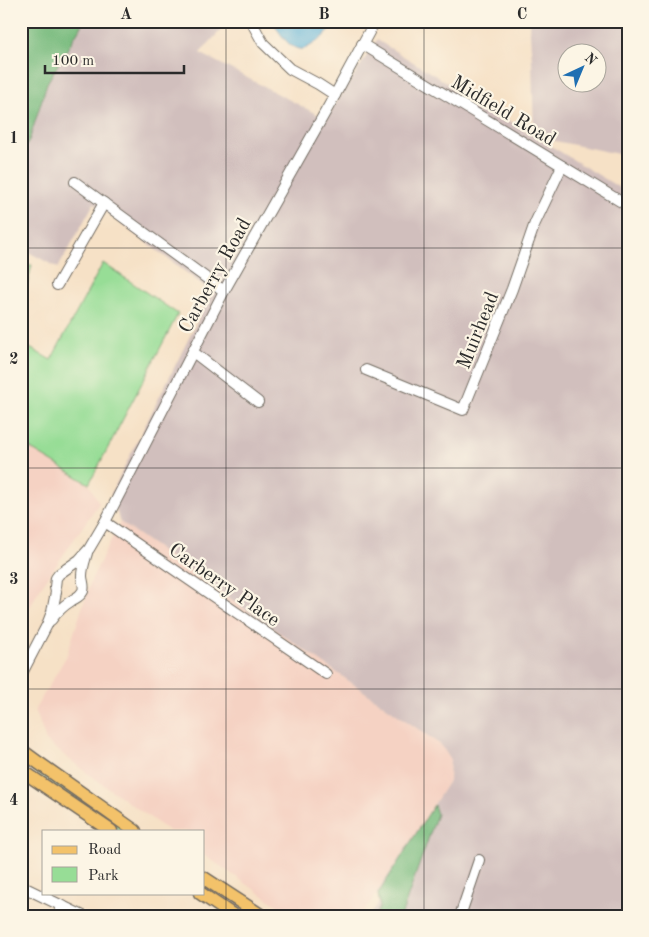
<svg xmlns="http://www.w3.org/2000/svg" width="649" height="937" font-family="'Old Standard TT',serif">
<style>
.built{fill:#f5d2c3}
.industrial{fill:#d1bfbd;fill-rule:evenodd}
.green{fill:#97dd96;stroke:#618460}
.forest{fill:#79bc7f;stroke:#527455}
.water{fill:#5cb1d8;stroke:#446e82}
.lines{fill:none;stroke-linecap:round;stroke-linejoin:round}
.minor-casing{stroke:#726b61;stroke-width:12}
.major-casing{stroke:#726b61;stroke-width:15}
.minor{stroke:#fff;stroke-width:10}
.major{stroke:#f3c26a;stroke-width:12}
.grid{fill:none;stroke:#2b2b2b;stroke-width:1;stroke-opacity:0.55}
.labels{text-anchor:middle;stroke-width:4.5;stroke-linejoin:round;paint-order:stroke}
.street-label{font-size:20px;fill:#2b2b2b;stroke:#fcf5e5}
.neatline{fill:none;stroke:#2b2b2b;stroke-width:2}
.grid-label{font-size:16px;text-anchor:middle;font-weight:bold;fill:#2b2b2b}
</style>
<rect width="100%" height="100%" fill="#fcf5e5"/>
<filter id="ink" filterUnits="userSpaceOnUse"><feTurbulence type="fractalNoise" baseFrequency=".02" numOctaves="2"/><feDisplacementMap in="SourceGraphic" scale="10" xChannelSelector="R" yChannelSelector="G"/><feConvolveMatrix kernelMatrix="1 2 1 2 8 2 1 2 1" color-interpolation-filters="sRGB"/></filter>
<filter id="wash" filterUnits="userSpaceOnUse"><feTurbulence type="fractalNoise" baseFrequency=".0096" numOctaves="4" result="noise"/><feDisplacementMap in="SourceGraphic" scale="20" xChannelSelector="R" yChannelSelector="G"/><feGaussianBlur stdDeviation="1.12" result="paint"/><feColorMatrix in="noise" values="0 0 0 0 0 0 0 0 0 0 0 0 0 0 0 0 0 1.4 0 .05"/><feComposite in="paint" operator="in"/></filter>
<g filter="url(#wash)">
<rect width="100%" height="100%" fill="#f6e1c6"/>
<g class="built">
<polygon points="21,443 89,484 99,503 39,590 21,624"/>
<polygon points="120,522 441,745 450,759 449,781 377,893 361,916 293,916 204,855 204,831 169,831 87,773 46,741 35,709 66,657 92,578"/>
</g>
<path class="industrial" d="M 84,21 L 229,21 L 200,53 L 326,119 L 377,40 L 534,136 L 532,62 L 529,21 L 628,21 L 628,156 L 536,137 L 628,193 L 628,916 L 370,916 L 379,902 L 377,893 L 449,781 L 450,759 L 441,745 L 120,522 L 111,494 L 212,292 L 94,203 L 58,268 L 21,248 L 21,155 L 29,141 L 47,83 ZM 566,52 L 596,52 L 596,82 L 566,82 Z"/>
<g class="green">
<polygon points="103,263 178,314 89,484 21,443 21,343 51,360"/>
<polygon points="21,264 32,265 21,311"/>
<polygon points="21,756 129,831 120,831 21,763"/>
</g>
<g class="forest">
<polygon points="21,21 84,21 47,83 29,141 21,155"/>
<polygon points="434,805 437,814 401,916 375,916 380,907 378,894"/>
</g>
<path class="water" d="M 273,21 L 333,21 C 329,32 323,38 313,44 C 310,46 306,49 303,49 C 290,51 278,31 273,21 Z"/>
</g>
<g filter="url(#ink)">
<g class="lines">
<defs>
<g id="minor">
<polyline points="251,21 263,43 290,69 318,84 335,95"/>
<polyline points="362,44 628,206"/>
<polyline points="75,182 224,291"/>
<polyline points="57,285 104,203"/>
<polyline points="193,352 258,402"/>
<polyline points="366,370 463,410 512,289 535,223 562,166"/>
<polyline points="105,522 326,674"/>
<path d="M 51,620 C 56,613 63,606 71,601 C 75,598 80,597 83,591 C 85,586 82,581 82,576 C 82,568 85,560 87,553"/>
<polyline points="21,675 47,625 52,612 56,592 55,587 56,578 59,574 79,560 89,549 105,522 224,291 335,95 375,21"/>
<polyline points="21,886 83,916"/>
<polyline points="58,916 63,906"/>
<polyline points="460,916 479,860"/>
</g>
<g id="major">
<polyline points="21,750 36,761 135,831"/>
<polyline points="21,770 111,831"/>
<polyline points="204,878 262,916"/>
<polyline points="200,893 234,916"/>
</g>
</defs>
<use href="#minor" class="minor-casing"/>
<use href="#major" class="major-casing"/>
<use href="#minor" class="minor"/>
<use href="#major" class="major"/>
</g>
</g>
<path class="grid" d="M 226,21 L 226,916M 424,21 L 424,916M 21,248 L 628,248M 21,468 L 628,468M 21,689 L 628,689"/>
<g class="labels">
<g class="street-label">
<text transform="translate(504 110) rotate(31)" y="7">Midfield Road</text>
<text transform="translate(214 275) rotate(-61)" y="7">Carberry Road</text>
<text transform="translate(477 330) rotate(-68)" y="7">Muirhead</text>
<text transform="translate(225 584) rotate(35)" y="7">Carberry Place</text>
</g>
</g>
<rect width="649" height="937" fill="none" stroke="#fcf5e5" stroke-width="55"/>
<rect x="42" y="830" width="162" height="65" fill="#fcf5e5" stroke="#a8a49b"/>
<rect x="52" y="846" width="25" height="8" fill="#f3c26a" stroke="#a8a49b"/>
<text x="88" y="854" font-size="15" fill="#2b2b2b">Road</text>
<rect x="52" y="867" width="25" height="15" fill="#97dd96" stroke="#a8a49b"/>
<text x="88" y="880" font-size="15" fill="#2b2b2b">Park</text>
<g transform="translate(582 68) rotate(44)"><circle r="24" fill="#fcf5e5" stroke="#a8a49b"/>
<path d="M0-4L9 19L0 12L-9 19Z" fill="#1f6fb2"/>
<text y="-8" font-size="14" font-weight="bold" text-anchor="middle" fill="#2b2b2b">N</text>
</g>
<path d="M45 65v8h139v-8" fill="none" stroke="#2b2b2b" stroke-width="2.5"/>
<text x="52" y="65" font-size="15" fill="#2b2b2b" stroke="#fcf5e5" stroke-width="4" paint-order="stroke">100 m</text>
<rect x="28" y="28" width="594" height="882" class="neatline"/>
<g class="grid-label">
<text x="126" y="19">A</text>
<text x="324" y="19">B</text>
<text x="522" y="19">C</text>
<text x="14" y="143">1</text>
<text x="14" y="364">2</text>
<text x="14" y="584">3</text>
<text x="14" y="805">4</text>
</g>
</svg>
